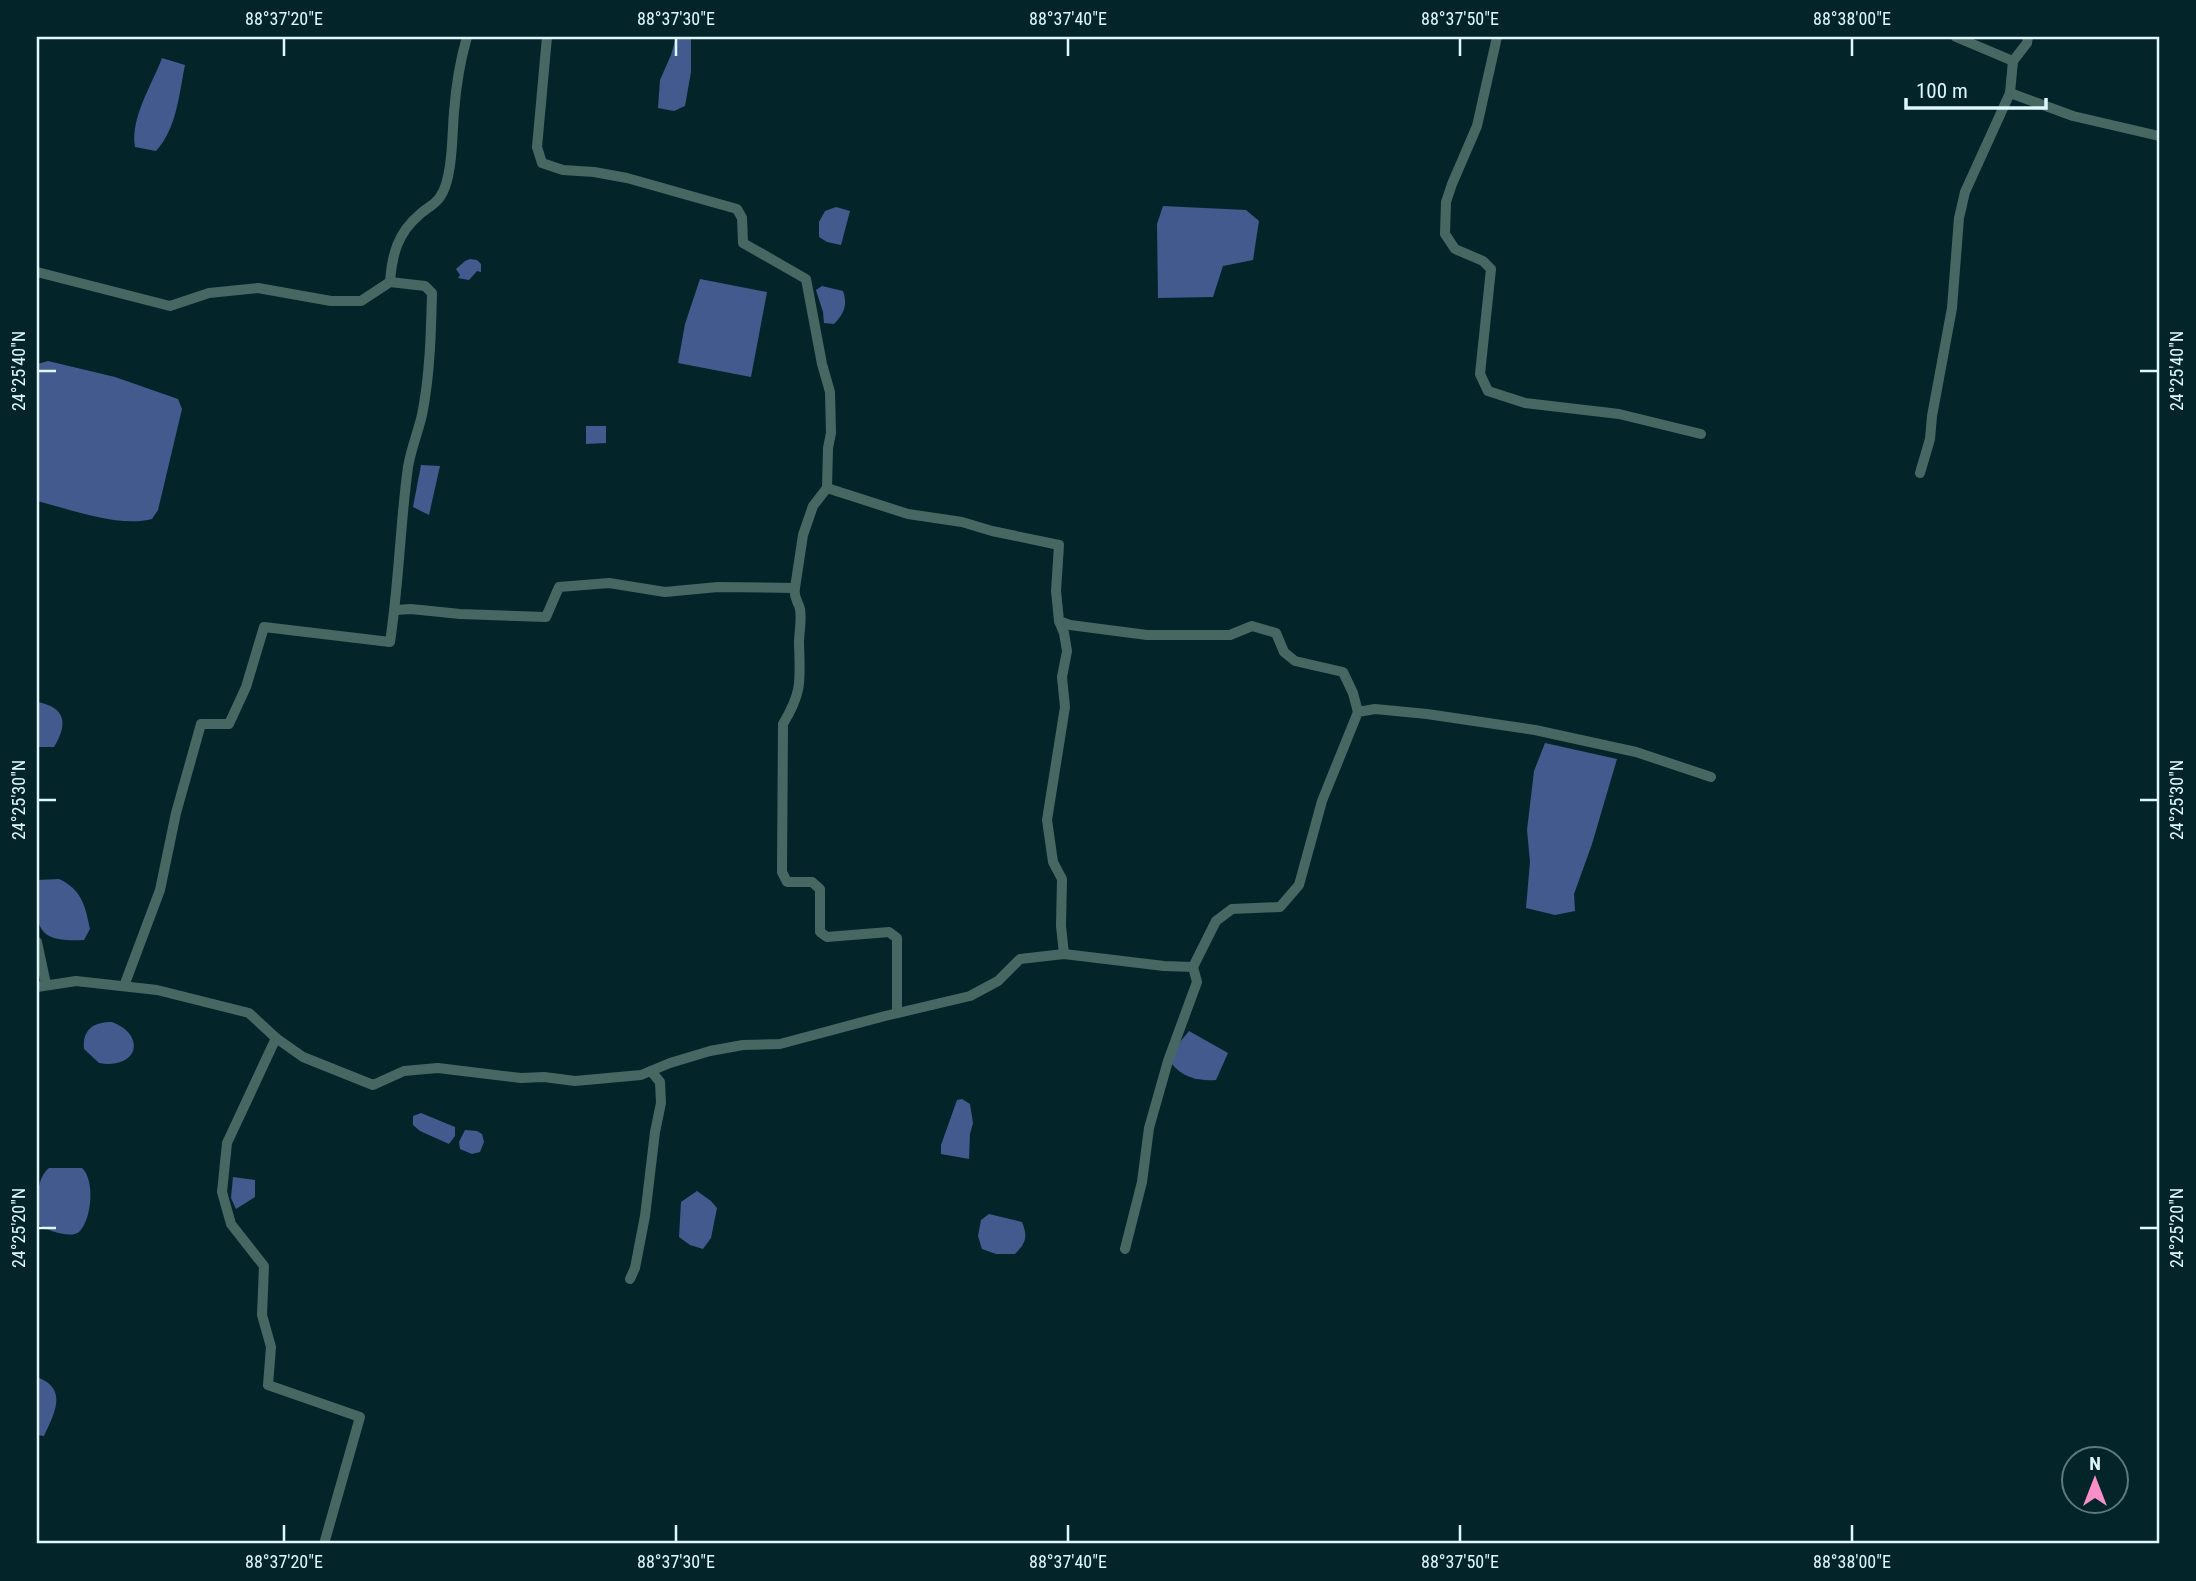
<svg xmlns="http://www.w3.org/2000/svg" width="2196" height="1581" font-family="'Roboto Condensed',sans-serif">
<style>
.water{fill:#425a8d}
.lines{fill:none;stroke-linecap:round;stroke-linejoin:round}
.street{stroke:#476862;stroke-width:10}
.ticks{fill:none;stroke:#e0f7fb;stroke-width:2.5}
.neatline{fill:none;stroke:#e0f7fb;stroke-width:2.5}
.ticks-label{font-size:18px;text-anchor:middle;fill:#e0f7fb}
</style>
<rect width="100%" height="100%" fill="#03252a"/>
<g class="water">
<polygon points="676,37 691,37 691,72 685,106 674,111 658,108 660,80 671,55"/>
<path d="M 162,58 L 185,65 C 179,94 177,128 156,151 L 135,147 C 130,118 152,85 162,58 Z"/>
<polygon points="1163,206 1246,210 1259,221 1253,260 1223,266 1213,297 1158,298 1157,224"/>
<polygon points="836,207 850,211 841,245 827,242 819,237 819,222 825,211"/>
<polygon points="470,259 477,260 481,264 481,272 477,271 469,280 458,278 460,275 456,269 465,261"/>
<polygon points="700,279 767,292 751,377 678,363 685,324"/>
<path d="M 822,286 L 843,291 C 848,305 844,314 834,324 L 824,323 L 823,312 L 816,290 Z"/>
<path d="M 48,361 L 115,377 L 178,399 L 182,409 L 158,510 L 152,519 C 119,528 70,509 37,501 L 37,364 Z"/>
<polygon points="586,426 606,426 606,443 586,444"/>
<polygon points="421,465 440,466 429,515 413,507"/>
<path d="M 37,702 C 66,707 68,724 54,747 L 37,747 Z"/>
<polygon points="1545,743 1617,759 1592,844 1574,894 1575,911 1555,915 1526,908 1530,862 1527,830 1534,771"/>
<path d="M 59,879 C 82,890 85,905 90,929 L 84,940 C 31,943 37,923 37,880 Z"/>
<path d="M 112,1022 C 147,1035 138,1070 99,1063 L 84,1049 C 82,1029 94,1022 112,1022 Z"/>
<path d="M 1189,1031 L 1228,1053 L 1216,1080 C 1198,1081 1183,1078 1171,1063 L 1180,1042 Z"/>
<polygon points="962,1099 970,1104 973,1123 970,1134 969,1159 941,1154 941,1145 957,1100"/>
<polygon points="421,1113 455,1127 455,1136 449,1144 420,1131 413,1125 413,1116"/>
<polygon points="465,1130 477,1131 482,1134 484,1142 480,1152 472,1154 460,1149 459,1142"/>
<path d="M 49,1168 L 82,1168 C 95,1180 92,1218 80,1231 C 72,1240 47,1230 39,1225 C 38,1207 34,1180 49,1168 Z"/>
<polygon points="233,1177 255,1180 255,1197 236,1209 231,1198"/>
<polygon points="697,1191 711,1201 717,1208 711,1238 703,1249 690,1245 679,1237 681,1202"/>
<path d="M 989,1214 L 1022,1222 C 1028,1237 1026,1243 1015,1254 L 996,1254 L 982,1249 L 978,1236 L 981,1220 Z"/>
<path d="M 37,1377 C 69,1389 54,1414 44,1436 L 37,1435 Z"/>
</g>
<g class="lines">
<g class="street">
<polyline points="1497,37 1477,126 1452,184 1446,202 1445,234 1455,249 1483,261 1491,269 1480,374 1488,391 1525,403 1619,414 1701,434"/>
<polyline points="1956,37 2013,61"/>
<polyline points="2010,93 2073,116 2159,136"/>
<path d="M 37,272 L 170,306 L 209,293 L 258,288 L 331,301 L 361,301 L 390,282 L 425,286 L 432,293 C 431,333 430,375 422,415 C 418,432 411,449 408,467 C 400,525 399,584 390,642 L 264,627 L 246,687 L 229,724 L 201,724 L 176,813 L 160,890 L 124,986"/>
<path d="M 390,282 C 392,254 398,233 419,215 C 425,209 436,204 440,197 C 453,179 452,134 454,112 C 456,86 460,61 467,37"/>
<polyline points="1920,473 1930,439 1932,416 1952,308 1959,218 1965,192 2010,93 2013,61 2027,43 2028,37"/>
<polyline points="827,488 908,514 962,522 992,531 1059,545 1056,591 1059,621 1070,625 1147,635 1230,635 1252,626 1276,633 1284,652 1295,661 1343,672 1353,693 1358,712"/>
<path d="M 795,588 C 793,597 798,601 800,609 C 802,620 799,632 799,643 C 800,680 803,691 783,724 L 782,872 L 787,882 L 812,882 L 820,889 L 820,932 L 827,937 L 889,932 L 897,938 L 897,1013"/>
<polyline points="395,610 411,609 460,614 546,617 559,587 609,583 665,592 718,587 795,588 803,535 813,506 827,488 828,448 831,433 830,392 822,364 806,279 743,243 742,218 737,209 627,178 594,172 563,170 542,163 537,147 547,37"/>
<polyline points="1059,621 1064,633 1067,651 1062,677 1065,707 1047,820 1053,862 1062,879 1061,926 1064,954"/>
<polyline points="37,942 46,984"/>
<polyline points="37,987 76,981 157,990 249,1013 276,1038 227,1143 222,1192 231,1224 264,1266 262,1315 271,1347 268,1385 360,1417 324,1544"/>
<polyline points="276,1038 303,1057 373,1085 404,1071 438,1068 521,1078 544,1077 575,1081 641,1075 670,1063 710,1051 743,1045 780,1044 885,1016 970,996 998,981 1020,959 1064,954 1164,966 1193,967 1216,921 1232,909 1280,907 1299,885 1322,801 1358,712 1375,709 1427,714 1535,730 1636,752 1711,777"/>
<polyline points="1125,1249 1142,1182 1149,1128 1168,1061 1197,982 1193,967"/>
<polyline points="630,1279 635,1268 645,1216 655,1132 661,1103 660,1082 651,1071"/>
</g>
</g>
<path class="ticks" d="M 284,38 L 284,56M 676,38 L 676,56M 1068,38 L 1068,56M 1460,38 L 1460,56M 1852,38 L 1852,56M 38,371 L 56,371M 2140,371 L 2158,371M 38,800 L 56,800M 2140,800 L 2158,800M 38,1228 L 56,1228M 2140,1228 L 2158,1228M 284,1525 L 284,1542M 676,1525 L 676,1542M 1068,1525 L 1068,1542M 1460,1525 L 1460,1542M 1852,1525 L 1852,1542"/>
<rect width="2196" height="1581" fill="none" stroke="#03252a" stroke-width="77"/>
<g transform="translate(2095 1480)"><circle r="33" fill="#03252a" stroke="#5b797e" stroke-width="2"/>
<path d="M0-5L12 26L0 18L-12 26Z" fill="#f98fc9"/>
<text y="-10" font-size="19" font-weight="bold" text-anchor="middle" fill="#e0f7fb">N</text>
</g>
<path d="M1906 98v10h140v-10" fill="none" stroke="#e0f7fb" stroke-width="3.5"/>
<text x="1916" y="98" font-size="21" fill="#e0f7fb" stroke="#03252a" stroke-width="5" paint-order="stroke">100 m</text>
<rect x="38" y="38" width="2120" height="1504" class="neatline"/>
<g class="ticks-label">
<text x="284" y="25">88°37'20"E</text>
<text x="676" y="25">88°37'30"E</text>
<text x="1068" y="25">88°37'40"E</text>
<text x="1460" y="25">88°37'50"E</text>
<text x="1852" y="25">88°38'00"E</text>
<text transform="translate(19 371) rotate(-90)" y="6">24°25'40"N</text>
<text transform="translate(2177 371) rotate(-90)" y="6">24°25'40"N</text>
<text transform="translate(19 800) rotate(-90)" y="6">24°25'30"N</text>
<text transform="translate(2177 800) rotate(-90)" y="6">24°25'30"N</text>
<text transform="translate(19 1228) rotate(-90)" y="6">24°25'20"N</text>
<text transform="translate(2177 1228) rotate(-90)" y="6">24°25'20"N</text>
<text x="284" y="1568">88°37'20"E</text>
<text x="676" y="1568">88°37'30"E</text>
<text x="1068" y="1568">88°37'40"E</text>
<text x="1460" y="1568">88°37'50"E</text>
<text x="1852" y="1568">88°38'00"E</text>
</g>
</svg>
